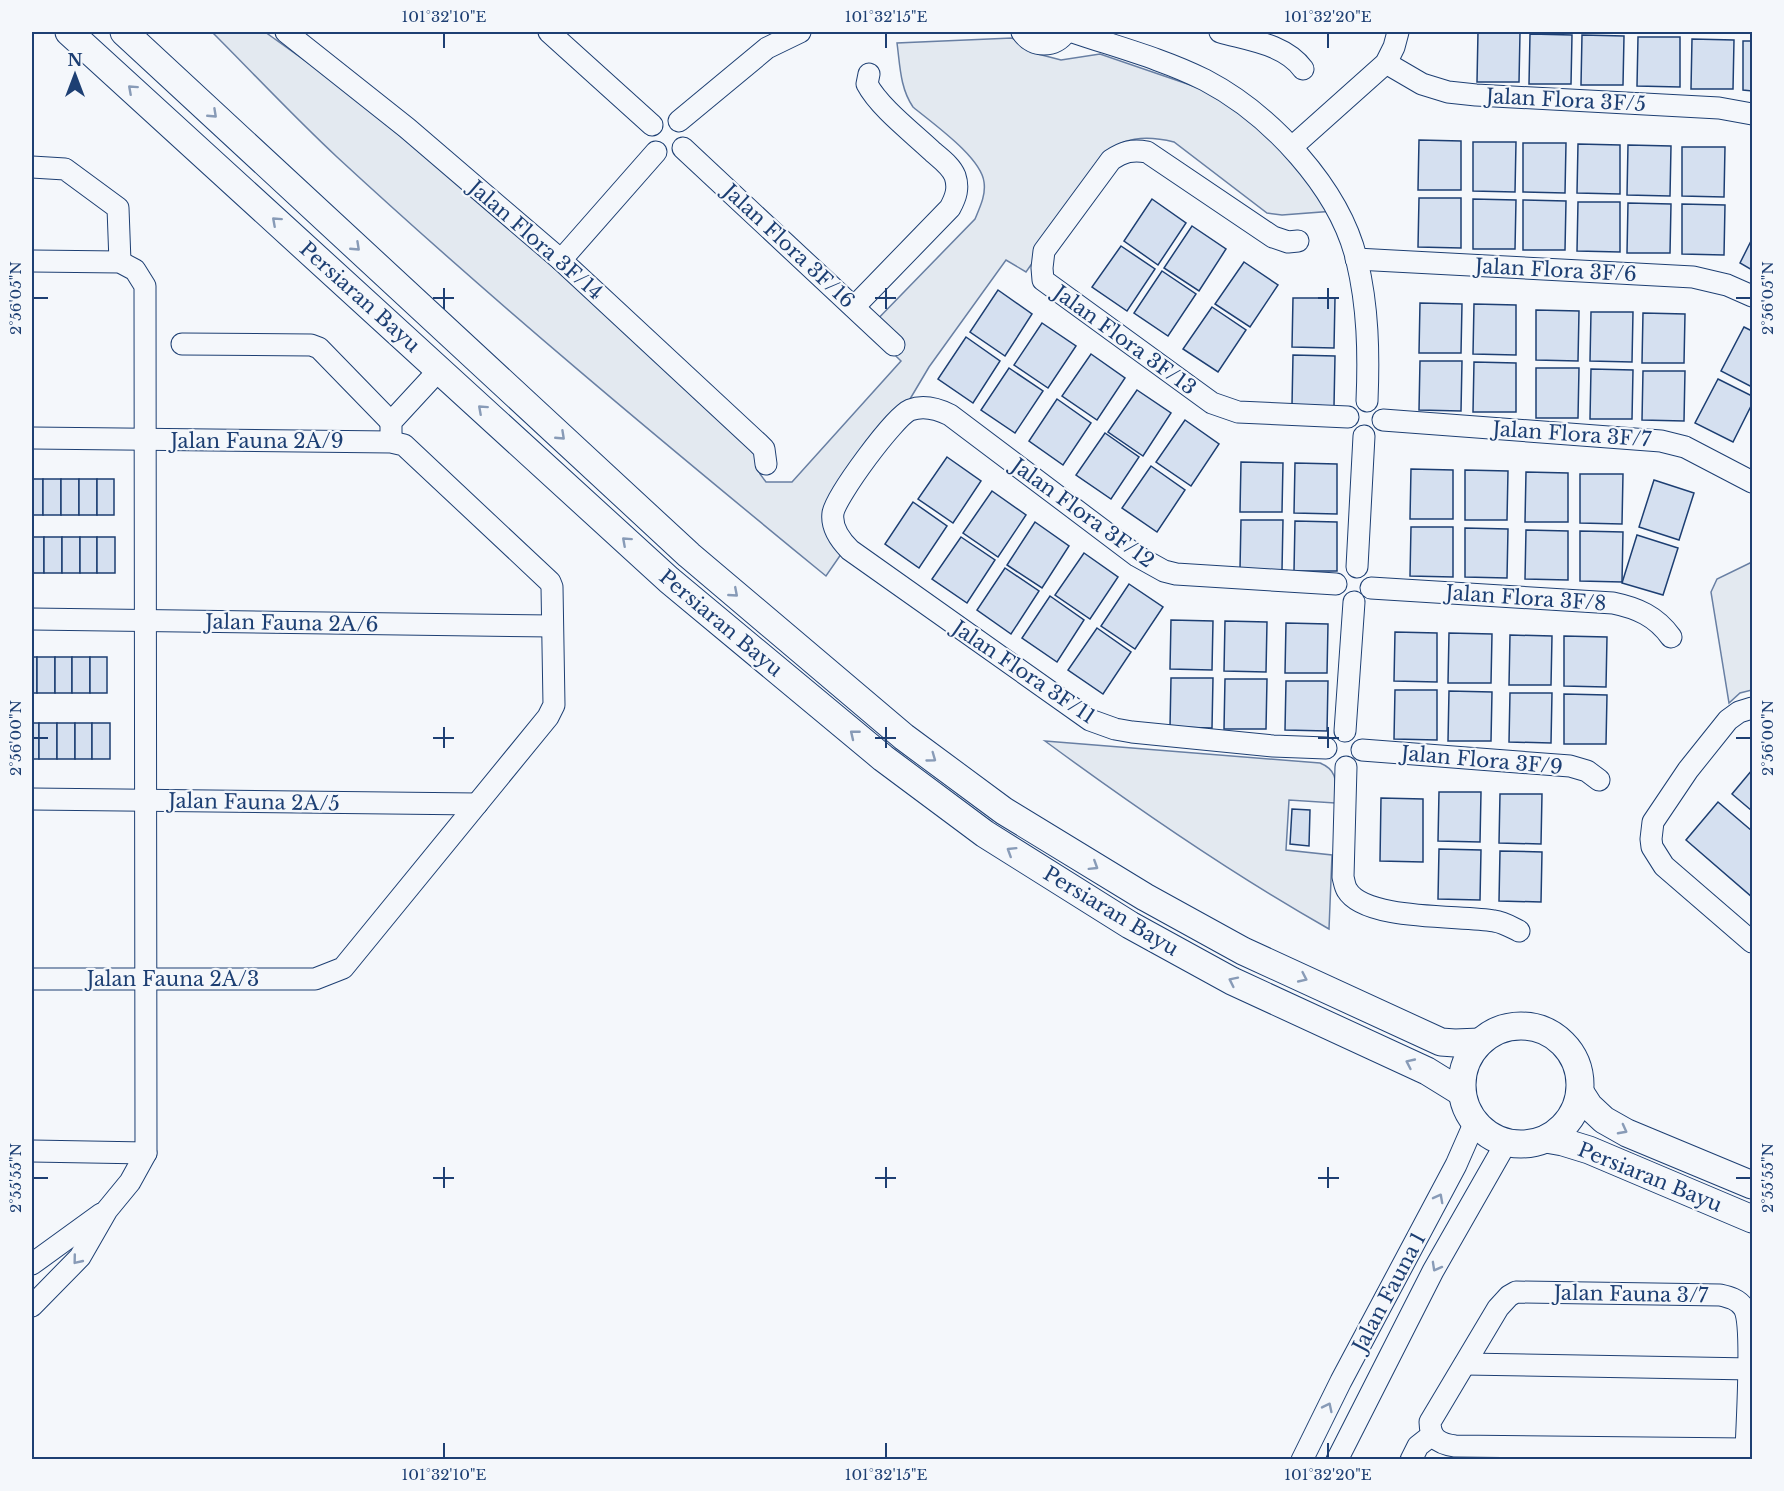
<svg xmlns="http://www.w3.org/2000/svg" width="1784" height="1491" font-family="'Libre Baskerville',serif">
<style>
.green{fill:#e3e9f0;stroke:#687fa3;stroke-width:1.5}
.building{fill:#d5e0f0;stroke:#1d3f73;stroke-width:1.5}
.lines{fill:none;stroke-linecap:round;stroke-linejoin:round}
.minor-casing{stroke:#1d3f73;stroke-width:23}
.major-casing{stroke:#1d3f73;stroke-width:29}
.minor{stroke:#f4f7fb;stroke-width:21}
.major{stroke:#f4f7fb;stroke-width:27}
.oneway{stroke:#889bb7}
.ticks{fill:none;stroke:#1d3f73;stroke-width:2}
.labels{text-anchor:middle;stroke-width:4.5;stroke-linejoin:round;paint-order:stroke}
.street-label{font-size:20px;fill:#1d3f73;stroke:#f4f7fb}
.neatline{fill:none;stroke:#1d3f73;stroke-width:2}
.ticks-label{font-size:15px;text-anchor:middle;fill:#1d3f73}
</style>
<rect width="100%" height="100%" fill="#f4f7fb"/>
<g class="green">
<path d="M 212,32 L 265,32 L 332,80 L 495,214 L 753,447 L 760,474 L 766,482 L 792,482 L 901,361 L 868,329 L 975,219 C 980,207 986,195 984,182 C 981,157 932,123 913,107 C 900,88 900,65 897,43 L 1012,38 L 1038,54 L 1061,60 L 1100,54 L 1205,90 L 1260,123 L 1334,211 L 1282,215 L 1267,213 L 1174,142 C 1158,138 1140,136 1124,142 C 1119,144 1113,150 1109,154 L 1026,272 L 1006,260 L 929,367 L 894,426 L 837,502 L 846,547 L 826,576 C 660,440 494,302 337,157 C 294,117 253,73 212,32 Z"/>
<polygon points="1752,562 1752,690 1740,693 1729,703 1711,592 1717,579"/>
<path d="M 1045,741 L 1320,763 C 1340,771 1335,785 1335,803 L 1289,800 L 1286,850 L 1332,855 L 1329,929 C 1230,873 1136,808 1045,741 Z"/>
</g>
<g class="building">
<polygon points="1478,32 1520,33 1519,82 1477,82"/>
<polygon points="1530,34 1572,35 1571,84 1529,84"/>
<polygon points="1582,35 1624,36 1623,85 1581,85"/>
<polygon points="1638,37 1680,37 1680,87 1637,86"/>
<polygon points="1692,39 1734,40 1733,89 1691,89"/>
<polygon points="1743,41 1752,41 1752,91 1743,90"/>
<polygon points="1419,140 1461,141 1461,190 1418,190"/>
<polygon points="1473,142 1516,142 1515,192 1473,191"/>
<polygon points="1523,143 1566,143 1565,193 1523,192"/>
<polygon points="1578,144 1620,145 1620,194 1577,193"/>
<polygon points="1628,145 1671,146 1670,196 1627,195"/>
<polygon points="1682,147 1725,147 1724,197 1682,196"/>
<polygon points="1419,198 1461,198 1461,248 1418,247"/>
<polygon points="1152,199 1186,223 1158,265 1124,241"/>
<polygon points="1473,199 1516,200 1515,249 1473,249"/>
<polygon points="1523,200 1566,201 1565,250 1523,250"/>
<polygon points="1578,202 1620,202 1620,252 1577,251"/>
<polygon points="1628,203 1671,204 1670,253 1627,253"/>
<polygon points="1682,204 1725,205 1724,255 1682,254"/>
<polygon points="1192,226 1226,249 1199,291 1164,268"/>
<polygon points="1752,239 1752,270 1740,263"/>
<polygon points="1121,246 1155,269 1127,311 1092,287"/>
<polygon points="1244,262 1278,285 1250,327 1215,304"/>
<polygon points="1162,271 1196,294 1168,336 1134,313"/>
<polygon points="998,290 1032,314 1005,356 970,332"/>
<polygon points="1293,298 1335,298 1334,348 1292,347"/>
<polygon points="1420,303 1462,304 1461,353 1419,353"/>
<polygon points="1474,304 1516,305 1516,355 1473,354"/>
<polygon points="1212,307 1246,330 1218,372 1183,349"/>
<polygon points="1536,310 1579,311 1578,361 1536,360"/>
<polygon points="1591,312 1633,312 1632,362 1590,361"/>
<polygon points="1643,313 1685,314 1684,363 1642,363"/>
<polygon points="1042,323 1076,346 1048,388 1014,365"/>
<polygon points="1744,327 1752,331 1752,387 1721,371"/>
<polygon points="966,337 1000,361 973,403 938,379"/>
<polygon points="1091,354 1125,378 1097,420 1062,396"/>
<polygon points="1293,355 1335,356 1334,406 1292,405"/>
<polygon points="1420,361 1462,361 1461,411 1419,410"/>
<polygon points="1474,362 1516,363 1516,412 1473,412"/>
<polygon points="1009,368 1043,391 1015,433 981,410"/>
<polygon points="1536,368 1579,368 1578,418 1536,418"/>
<polygon points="1591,369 1633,370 1632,419 1590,419"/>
<polygon points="1643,371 1685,371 1684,421 1642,420"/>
<polygon points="1718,379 1752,396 1752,404 1733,442 1695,423"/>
<polygon points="1137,390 1171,413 1143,456 1108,432"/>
<polygon points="1057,399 1091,423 1063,465 1029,441"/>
<polygon points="1185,420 1219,444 1191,486 1156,462"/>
<polygon points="1105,433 1139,457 1111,499 1076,475"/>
<polygon points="947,457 981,481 953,523 918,499"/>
<polygon points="1241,462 1283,463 1282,512 1240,512"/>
<polygon points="1295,463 1337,464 1337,514 1294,513"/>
<polygon points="1151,466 1185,490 1157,532 1122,508"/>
<polygon points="1411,469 1453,470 1453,519 1410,519"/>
<polygon points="1465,470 1508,471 1507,520 1465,520"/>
<polygon points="1526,472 1568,473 1568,522 1525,522"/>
<polygon points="1580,474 1623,474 1622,524 1580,523"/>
<rect x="32" y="479" width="11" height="36"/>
<rect x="43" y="479" width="18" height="36"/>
<rect x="61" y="479" width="18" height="36"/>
<rect x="79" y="479" width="18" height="36"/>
<rect x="97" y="479" width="17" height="36"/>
<polygon points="1654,480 1694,493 1679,540 1639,527"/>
<polygon points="992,491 1026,515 998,557 963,533"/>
<polygon points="913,502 947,526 919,568 885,544"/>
<polygon points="1241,520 1283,520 1282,570 1240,569"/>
<polygon points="1295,521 1337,522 1337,571 1294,571"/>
<polygon points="1035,522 1069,546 1042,588 1007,565"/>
<polygon points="1411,527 1453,527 1453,577 1410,576"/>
<polygon points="1465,528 1508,529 1507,578 1465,577"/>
<polygon points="1526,530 1568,531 1568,580 1525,579"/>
<polygon points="1580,531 1623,532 1622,582 1580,581"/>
<polygon points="1637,535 1678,548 1663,595 1622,583"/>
<rect x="32" y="537" width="12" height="36"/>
<rect x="44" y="537" width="18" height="36"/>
<rect x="62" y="537" width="18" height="36"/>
<rect x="80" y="537" width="17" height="36"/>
<rect x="97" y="537" width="18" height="36"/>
<polygon points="961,537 995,560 967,603 932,579"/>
<polygon points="1084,553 1118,577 1090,619 1055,595"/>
<polygon points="1005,568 1039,591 1011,634 977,610"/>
<polygon points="1129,584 1163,607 1135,649 1101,626"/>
<polygon points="1050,596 1084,620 1057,662 1022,638"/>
<polygon points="1171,620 1213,621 1212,670 1170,669"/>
<polygon points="1225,621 1267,622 1266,672 1224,671"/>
<polygon points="1286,623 1328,624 1327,673 1285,673"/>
<polygon points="1097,628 1131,652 1103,694 1068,670"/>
<polygon points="1395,632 1437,633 1437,682 1394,681"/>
<polygon points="1449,633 1492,634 1491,683 1448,683"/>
<polygon points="1510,635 1552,636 1551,685 1509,685"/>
<polygon points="1564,636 1607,637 1606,687 1564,686"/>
<rect x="32" y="657" width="5" height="36"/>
<rect x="37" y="657" width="18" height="36"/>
<rect x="55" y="657" width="17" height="36"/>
<rect x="72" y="657" width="18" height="36"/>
<rect x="90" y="657" width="17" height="36"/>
<polygon points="1171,678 1213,678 1212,728 1170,727"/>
<polygon points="1225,679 1267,679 1266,729 1224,729"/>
<polygon points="1286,681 1328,681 1327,731 1285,730"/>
<polygon points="1395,690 1437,690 1437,740 1394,739"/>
<polygon points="1449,691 1492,692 1491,741 1448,741"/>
<polygon points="1510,693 1552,693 1551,743 1509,742"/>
<polygon points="1564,694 1607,695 1606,744 1564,744"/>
<rect x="32" y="723" width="7" height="36"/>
<rect x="39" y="723" width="18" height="36"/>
<rect x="57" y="723" width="18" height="36"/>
<rect x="75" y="723" width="17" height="36"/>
<rect x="92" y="723" width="18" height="36"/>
<polygon points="1752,770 1752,811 1732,794"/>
<polygon points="1439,792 1481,792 1480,842 1438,841"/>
<polygon points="1500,794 1542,794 1541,844 1499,843"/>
<polygon points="1381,798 1423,799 1423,862 1380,861"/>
<polygon points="1718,802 1752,831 1752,897 1686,840"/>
<polygon points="1292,809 1310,810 1309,846 1290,844"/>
<polygon points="1439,849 1481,850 1480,900 1438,899"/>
<polygon points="1500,851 1542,852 1541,902 1499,901"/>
</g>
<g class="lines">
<defs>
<g id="minor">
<polyline points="286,32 407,128 561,260 758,443 764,449 766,464"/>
<polyline points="549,32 652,125"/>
<path d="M 1022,32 C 1033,48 1055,48 1066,32"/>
<path d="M 1073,32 C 1117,47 1163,59 1205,80 C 1270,114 1340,188 1357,261 C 1368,307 1369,353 1367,401"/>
<path d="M 1220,32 C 1248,40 1285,44 1303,69"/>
<polyline points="1386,63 1422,84 1448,92 1476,95 1719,108 1752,114"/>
<polyline points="679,121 767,48 800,32"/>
<polyline points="1292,147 1386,63 1394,47 1398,32"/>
<polyline points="683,148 894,345"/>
<polyline points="32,167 65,169 118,208 120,262"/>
<path d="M 1298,241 L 1288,242 L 1273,237 L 1147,152 C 1132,149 1123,152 1111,160 L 1044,251 L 1042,268 L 1043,280 L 1212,403 L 1238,412 L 1348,417"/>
<polyline points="1356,259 1693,277 1727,285 1752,296"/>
<polyline points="561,260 656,152"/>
<polyline points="32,261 120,262 135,270 145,286 146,1153 130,1182 107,1210 80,1257 32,1306"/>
<path d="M 854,307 L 950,208 C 956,197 959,188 955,176 C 951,166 941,159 933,152 C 913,133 879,107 867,84 L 869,74"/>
<polyline points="182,344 311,345 319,348 391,422"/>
<polyline points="1383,420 1661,441 1685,447 1752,482"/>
<polyline points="391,435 391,422 439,370"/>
<polyline points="32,438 391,442 404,445 550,582 552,587 554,705 548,717 343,968 315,979 32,979"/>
<polyline points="1357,567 1364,436"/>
<path d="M 1371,588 L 1613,603 C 1637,608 1656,616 1671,637"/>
<polyline points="32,619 552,626"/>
<polyline points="1752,708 1739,712 1728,720 1688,770 1653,822 1651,839 1652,847 1664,866 1752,942"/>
<polyline points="1345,731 1354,602"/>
<path d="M 1326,748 L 1273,746 L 1132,732 L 1115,729 L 1090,720 L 850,550 C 841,541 831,527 833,513 C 836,496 894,417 910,410 C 923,405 938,409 950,415 L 1137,556 L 1164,571 L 1176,574 L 1336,584"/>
<polyline points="1362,750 1570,766 1587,771 1599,780"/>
<path d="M 1346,767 L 1343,877 C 1344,881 1345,887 1347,890 C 1365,921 1461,915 1494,921 C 1503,922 1511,927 1519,931"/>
<polyline points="32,799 477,804"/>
<polyline points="32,1151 146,1153"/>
<polyline points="32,1264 101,1214"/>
<polyline points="1465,1364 1752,1369"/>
<polyline points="1302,1460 1341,1381 1456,1165 1474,1124"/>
<polyline points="1337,1460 1433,1271 1506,1143"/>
<polyline points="1411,1460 1418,1446 1432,1435"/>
<path d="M 1746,1460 L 1746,1449 C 1747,1425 1753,1324 1744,1308 C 1738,1299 1729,1297 1720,1295 L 1516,1292 L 1509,1296 L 1498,1308 L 1430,1422 C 1430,1439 1440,1444 1455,1446 L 1746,1449 L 1752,1449"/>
</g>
<g id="major">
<polyline points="69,32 669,580 883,758 985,834 1130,925 1232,981 1427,1071 1461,1092"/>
<polyline points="124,32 689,555 904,737 1004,811 1145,897 1243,951 1441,1042 1455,1043 1480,1042"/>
<circle cx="1521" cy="1085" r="59"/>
<polyline points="1580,1092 1589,1106 1604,1120 1627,1133 1752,1185"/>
<polyline points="1546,1139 1563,1142 1589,1150 1752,1219"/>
</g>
</defs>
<use href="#minor" class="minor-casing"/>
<use href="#major" class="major-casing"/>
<use href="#minor" class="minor"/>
<use href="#major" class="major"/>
</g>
<defs><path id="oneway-chevron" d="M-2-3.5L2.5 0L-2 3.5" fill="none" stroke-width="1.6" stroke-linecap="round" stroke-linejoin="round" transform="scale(1.5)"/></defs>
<g class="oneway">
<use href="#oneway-chevron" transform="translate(132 89) rotate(-138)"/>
<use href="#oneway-chevron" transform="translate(213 114) rotate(43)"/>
<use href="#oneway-chevron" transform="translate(276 221) rotate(-138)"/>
<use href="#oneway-chevron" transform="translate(356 247) rotate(43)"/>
<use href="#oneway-chevron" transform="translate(482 409) rotate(-138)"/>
<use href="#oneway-chevron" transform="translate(561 436) rotate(43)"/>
<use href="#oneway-chevron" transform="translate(626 541) rotate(-138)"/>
<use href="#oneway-chevron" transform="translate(734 593) rotate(41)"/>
<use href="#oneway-chevron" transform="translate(854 734) rotate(-141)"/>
<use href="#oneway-chevron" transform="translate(932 758) rotate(36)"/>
<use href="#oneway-chevron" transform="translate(1011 851) rotate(-148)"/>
<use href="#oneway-chevron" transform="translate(1094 866) rotate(32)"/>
<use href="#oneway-chevron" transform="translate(1303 978) rotate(25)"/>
<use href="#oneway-chevron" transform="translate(1233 981) rotate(-154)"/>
<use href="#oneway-chevron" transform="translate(1410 1063) rotate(-155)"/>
<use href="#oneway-chevron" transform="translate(1623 1130) rotate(28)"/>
<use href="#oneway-chevron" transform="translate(1439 1198) rotate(-62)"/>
<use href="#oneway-chevron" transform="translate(77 1260) rotate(129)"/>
<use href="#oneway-chevron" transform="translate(1436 1267) rotate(119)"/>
<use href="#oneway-chevron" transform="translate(1328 1407) rotate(-64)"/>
</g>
<path class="ticks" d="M 444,33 L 444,48M 886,33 L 886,48M 1328,33 L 1328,48M 444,288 L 444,309M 886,288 L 886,309M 1328,288 L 1328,309M 33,298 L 48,298M 433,298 L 454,298M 875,298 L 896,298M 1318,298 L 1339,298M 1736,298 L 1751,298M 444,727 L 444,748M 886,727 L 886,748M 1328,727 L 1328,748M 33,738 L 48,738M 433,738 L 454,738M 875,738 L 896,738M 1318,738 L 1339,738M 1736,738 L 1751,738M 444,1167 L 444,1188M 886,1167 L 886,1188M 1328,1167 L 1328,1188M 33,1178 L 48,1178M 433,1178 L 454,1178M 875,1178 L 896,1178M 1318,1178 L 1339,1178M 1736,1178 L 1751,1178M 444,1443 L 444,1458M 886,1443 L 886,1458M 1328,1443 L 1328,1458"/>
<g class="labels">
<g class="street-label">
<text transform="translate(1566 100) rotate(3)" y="7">Jalan Flora 3F/5</text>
<text transform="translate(536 240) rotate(41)" y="7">Jalan Flora 3F/14</text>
<text transform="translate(789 246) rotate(43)" y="7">Jalan Flora 3F/16</text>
<text transform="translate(1556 270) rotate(3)" y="7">Jalan Flora 3F/6</text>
<text transform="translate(360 297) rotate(42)" y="7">Persiaran Bayu</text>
<text transform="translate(1125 340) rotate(36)" y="7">Jalan Flora 3F/13</text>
<text transform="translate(1572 434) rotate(4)" y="7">Jalan Flora 3F/7</text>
<text x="257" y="448">Jalan Fauna 2A/9</text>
<text transform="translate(1083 513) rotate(36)" y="7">Jalan Flora 3F/12</text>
<text transform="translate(1526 598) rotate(4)" y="7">Jalan Flora 3F/8</text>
<text transform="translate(292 623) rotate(1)" y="7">Jalan Fauna 2A/6</text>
<text transform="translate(721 623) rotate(40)" y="7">Persiaran Bayu</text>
<text transform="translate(1024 672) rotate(34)" y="7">Jalan Flora 3F/11</text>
<text transform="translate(1482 760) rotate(5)" y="7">Jalan Flora 3F/9</text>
<text transform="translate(254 802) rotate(1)" y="7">Jalan Fauna 2A/5</text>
<text transform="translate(1111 911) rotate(31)" y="7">Persiaran Bayu</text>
<text x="173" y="986">Jalan Fauna 2A/3</text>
<text transform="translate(1650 1177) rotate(22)" y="7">Persiaran Bayu</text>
<text transform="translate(1389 1292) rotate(-62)" y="7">Jalan Fauna 1</text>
<text transform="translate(1631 1294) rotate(1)" y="7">Jalan Fauna 3/7</text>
</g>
</g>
<rect width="1784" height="1491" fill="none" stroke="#f4f7fb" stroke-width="66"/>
<g transform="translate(75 75)" stroke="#f4f7fb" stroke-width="4.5" paint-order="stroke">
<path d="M0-4.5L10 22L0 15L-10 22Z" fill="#1d3f73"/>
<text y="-9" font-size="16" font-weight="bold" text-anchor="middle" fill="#1d3f73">N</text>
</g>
<rect x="33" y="33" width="1718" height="1425" class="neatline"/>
<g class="ticks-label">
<text x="444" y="22">101°32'10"E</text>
<text x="886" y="22">101°32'15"E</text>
<text x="1328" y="22">101°32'20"E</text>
<text transform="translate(16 298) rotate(-90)" y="5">2°56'05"N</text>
<text transform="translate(1768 298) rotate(-90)" y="5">2°56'05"N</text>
<text transform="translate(16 738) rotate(-90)" y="5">2°56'00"N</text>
<text transform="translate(1768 738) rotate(-90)" y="5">2°56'00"N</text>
<text transform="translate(16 1178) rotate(-90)" y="5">2°55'55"N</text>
<text transform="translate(1768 1178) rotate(-90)" y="5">2°55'55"N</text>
<text x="444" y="1480">101°32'10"E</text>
<text x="886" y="1480">101°32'15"E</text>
<text x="1328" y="1480">101°32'20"E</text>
</g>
</svg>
